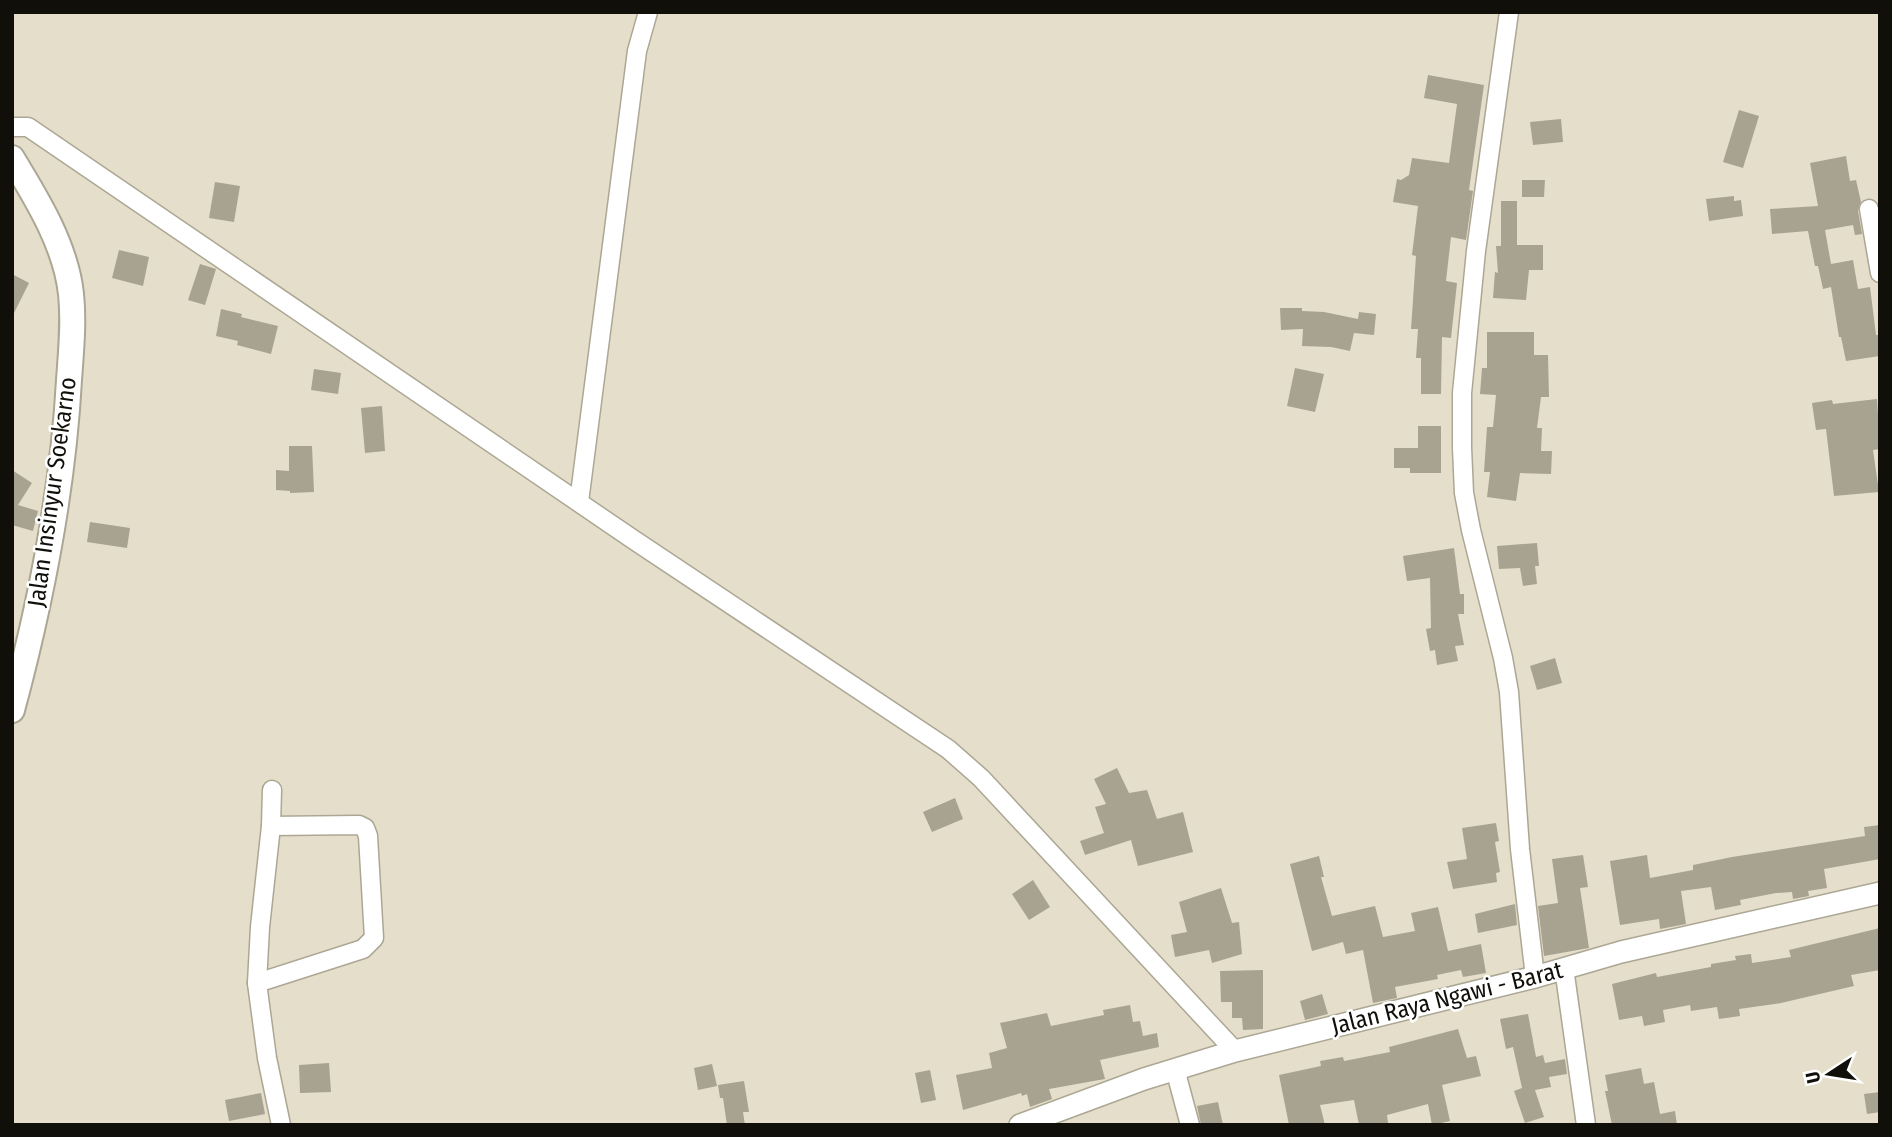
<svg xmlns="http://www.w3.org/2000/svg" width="1892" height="1137" font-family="'Fira Sans Condensed',sans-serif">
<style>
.building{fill:#a8a390}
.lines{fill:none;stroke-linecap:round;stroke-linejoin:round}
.minor-casing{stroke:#aca794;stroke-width:21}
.major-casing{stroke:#aca794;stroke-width:24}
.highway-casing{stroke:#aca794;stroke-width:28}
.minor{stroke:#fff;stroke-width:18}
.major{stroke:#fff;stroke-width:21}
.highway{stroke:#fff;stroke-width:24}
.labels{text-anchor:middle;stroke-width:5;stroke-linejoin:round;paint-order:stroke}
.street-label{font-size:24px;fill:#110f09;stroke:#fff}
</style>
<rect width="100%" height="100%" fill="#e4deca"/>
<g class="building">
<polygon points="1428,75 1484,85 1469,190 1473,191 1466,240 1451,237 1446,281 1457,283 1451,338 1442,337 1441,394 1421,394 1421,358 1416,358 1418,329 1411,329 1416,256 1412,255 1418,206 1393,202 1397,179 1401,180 1409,175 1412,158 1449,163 1457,104 1424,98"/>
<polygon points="1739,110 1759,116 1743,168 1723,162"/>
<polygon points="1561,119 1563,142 1533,145 1530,122"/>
<polygon points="1846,156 1850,181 1856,180 1861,202 1858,211 1862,234 1855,235 1853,225 1825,230 1831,264 1853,260 1858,289 1870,287 1876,335 1880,335 1880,356 1846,361 1841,337 1839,337 1831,287 1823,289 1818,266 1815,266 1808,231 1772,234 1770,209 1818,206 1810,163"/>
<polygon points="1522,180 1545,180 1544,197 1522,197"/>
<polygon points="215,182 240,186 234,222 209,218"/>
<polygon points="1734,196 1734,201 1741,200 1743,216 1709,221 1706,199"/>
<polygon points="1501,201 1517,201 1517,245 1543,245 1543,270 1529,270 1526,300 1493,298 1495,272 1498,273 1496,246 1501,246"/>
<polygon points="119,250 149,257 143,286 112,278"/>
<polygon points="200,264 216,269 205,305 188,300"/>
<polygon points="12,274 29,283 12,317"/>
<polygon points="1280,308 1302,308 1302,311 1324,312 1358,319 1359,312 1376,314 1374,335 1354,333 1350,351 1331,347 1302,346 1303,329 1281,330"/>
<polygon points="221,309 242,314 241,317 278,326 271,354 237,345 238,341 216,336"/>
<polygon points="1487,332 1534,332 1534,355 1548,355 1549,397 1541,397 1537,428 1542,428 1541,451 1552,451 1551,474 1520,473 1516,501 1487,497 1490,472 1484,472 1487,427 1493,427 1496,395 1480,394 1482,368 1487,368"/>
<polygon points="1295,368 1324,374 1315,412 1287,406"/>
<polygon points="314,369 341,373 338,394 311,390"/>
<polygon points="1877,399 1880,449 1873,450 1879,492 1834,496 1826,429 1816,430 1812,403 1832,400 1833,404"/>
<polygon points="382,406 385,451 365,453 361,408"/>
<polygon points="1418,426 1441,426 1441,473 1410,473 1410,468 1394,468 1394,448 1418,448"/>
<polygon points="289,446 312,446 314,492 290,493 290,491 276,490 276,470 289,471"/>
<polygon points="12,470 32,483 18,505 38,511 33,531 12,525"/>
<polygon points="90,522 130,528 127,548 87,542"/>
<polygon points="1537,543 1539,566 1535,566 1537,584 1523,586 1520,568 1499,569 1497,546"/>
<polygon points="1454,548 1460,594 1464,594 1464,614 1458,614 1464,645 1455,646 1458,661 1437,665 1435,650 1430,651 1426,629 1431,628 1430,578 1407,581 1403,556"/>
<polygon points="1555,658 1562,683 1537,690 1530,666"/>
<polygon points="1117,768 1129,793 1147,790 1157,819 1183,812 1193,852 1138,866 1131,840 1085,855 1080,841 1104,833 1095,807 1106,804 1094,779"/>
<polygon points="955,798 963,819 932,832 923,812"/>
<polygon points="1496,823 1499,841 1495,842 1500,872 1496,873 1497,882 1453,889 1447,862 1467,859 1462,828"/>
<polygon points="1880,825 1880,859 1824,869 1827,888 1808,891 1809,896 1793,899 1792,892 1776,893 1740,900 1741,905 1715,910 1711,887 1681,891 1686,924 1660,929 1659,919 1620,925 1610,861 1647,855 1650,878 1693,870 1693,865 1732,857 1865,836 1864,827"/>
<polygon points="1583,855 1588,887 1580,888 1589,948 1544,956 1538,906 1558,903 1552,859"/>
<polygon points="1319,856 1324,877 1321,877 1332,916 1375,906 1383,937 1415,931 1411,913 1438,907 1448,951 1481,944 1486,973 1463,977 1461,970 1437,975 1438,979 1395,987 1397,998 1373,1003 1363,950 1346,954 1343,942 1312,951 1290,864"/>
<polygon points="1033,880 1050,907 1029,920 1012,894"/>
<polygon points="1221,888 1232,923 1239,922 1242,954 1212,963 1209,950 1175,957 1171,935 1187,932 1179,902"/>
<polygon points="1515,904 1517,925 1478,933 1475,914"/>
<polygon points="1880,928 1880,970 1851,975 1854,986 1781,1003 1739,1009 1740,1016 1719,1019 1717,1007 1691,1011 1690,1005 1663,1010 1665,1022 1644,1026 1642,1016 1619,1020 1612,984 1656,973 1657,977 1711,967 1711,964 1736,960 1735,956 1751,954 1752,963 1791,957 1789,950"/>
<polygon points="1263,970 1263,1029 1243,1030 1242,1018 1232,1018 1232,1002 1221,1002 1220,971"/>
<polygon points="1322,994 1328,1014 1305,1020 1300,1001"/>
<polygon points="1130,1005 1133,1022 1140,1021 1143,1036 1157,1033 1159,1047 1100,1060 1105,1079 1049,1089 1052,1099 1030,1107 1027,1094 1022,1096 1021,1093 963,1110 956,1075 992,1068 989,1053 1007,1048 1000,1023 1047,1013 1051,1026 1104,1015 1103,1010"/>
<polygon points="1528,1014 1536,1057 1543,1055 1545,1063 1565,1059 1567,1074 1549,1077 1551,1087 1535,1090 1544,1117 1525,1123 1514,1091 1522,1088 1513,1047 1506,1049 1500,1019"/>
<polygon points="1458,1029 1467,1058 1476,1056 1481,1076 1442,1085 1450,1121 1432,1125 1428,1104 1387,1115 1388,1123 1359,1125 1354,1100 1320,1105 1325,1125 1289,1125 1279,1075 1321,1066 1320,1061 1343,1057 1344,1061 1390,1052 1389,1047"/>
<polygon points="329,1063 331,1092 300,1093 299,1065"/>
<polygon points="712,1064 717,1086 698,1090 694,1068"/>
<polygon points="1641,1068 1644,1084 1654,1082 1660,1114 1675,1111 1677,1125 1612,1125 1605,1091 1608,1091 1605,1075"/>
<polygon points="930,1070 936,1100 921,1103 915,1073"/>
<polygon points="744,1081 749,1112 743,1112 745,1125 727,1125 723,1098 720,1098 718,1085"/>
<polygon points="1880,1092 1880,1112 1867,1114 1864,1094"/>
<polygon points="261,1093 265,1114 229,1121 225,1100"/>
<polygon points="1218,1102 1223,1125 1201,1125 1197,1106"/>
</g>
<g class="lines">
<defs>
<g id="minor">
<polyline points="1509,12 1476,251 1462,393 1462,448 1464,493 1471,530 1503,658 1509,692 1520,849 1535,977"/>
<polyline points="12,127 28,127 634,540 948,749 981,778 1235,1051"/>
<polyline points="1869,209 1880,273"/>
<polyline points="579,502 637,51 648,12"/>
<polyline points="272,790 271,826 260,927 257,983 267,1058 281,1125"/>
<polyline points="1564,968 1586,1125"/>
<polyline points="257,983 363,949 374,938 368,836 365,828 359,825 271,826"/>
<polyline points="1175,1069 1190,1125"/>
</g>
<polyline id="major" points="1020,1125 1144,1079 1235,1051 1535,977 1621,952 1880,893"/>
<path id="highway" d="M 12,158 C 37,199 66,246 71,294 C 74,322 71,352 69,380 C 63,491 41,602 12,710"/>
</defs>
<use href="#minor" class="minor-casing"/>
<use href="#major" class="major-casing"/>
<use href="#highway" class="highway-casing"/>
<use href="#minor" class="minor"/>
<use href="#major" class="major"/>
<use href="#highway" class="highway"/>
</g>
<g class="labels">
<g class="street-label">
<text transform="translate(52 492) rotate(-82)" y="8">Jalan Insinyur Soekarno</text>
<text transform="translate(1447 998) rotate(-14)" y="8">Jalan Raya Ngawi - Barat</text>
</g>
</g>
<rect width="1892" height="1137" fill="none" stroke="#110f09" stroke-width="28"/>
<g transform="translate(1829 1074) rotate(258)" stroke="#ffffff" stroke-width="5" paint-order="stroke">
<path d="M0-5L12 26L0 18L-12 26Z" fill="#110f09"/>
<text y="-10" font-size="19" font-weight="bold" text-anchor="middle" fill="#110f09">U</text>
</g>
</svg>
